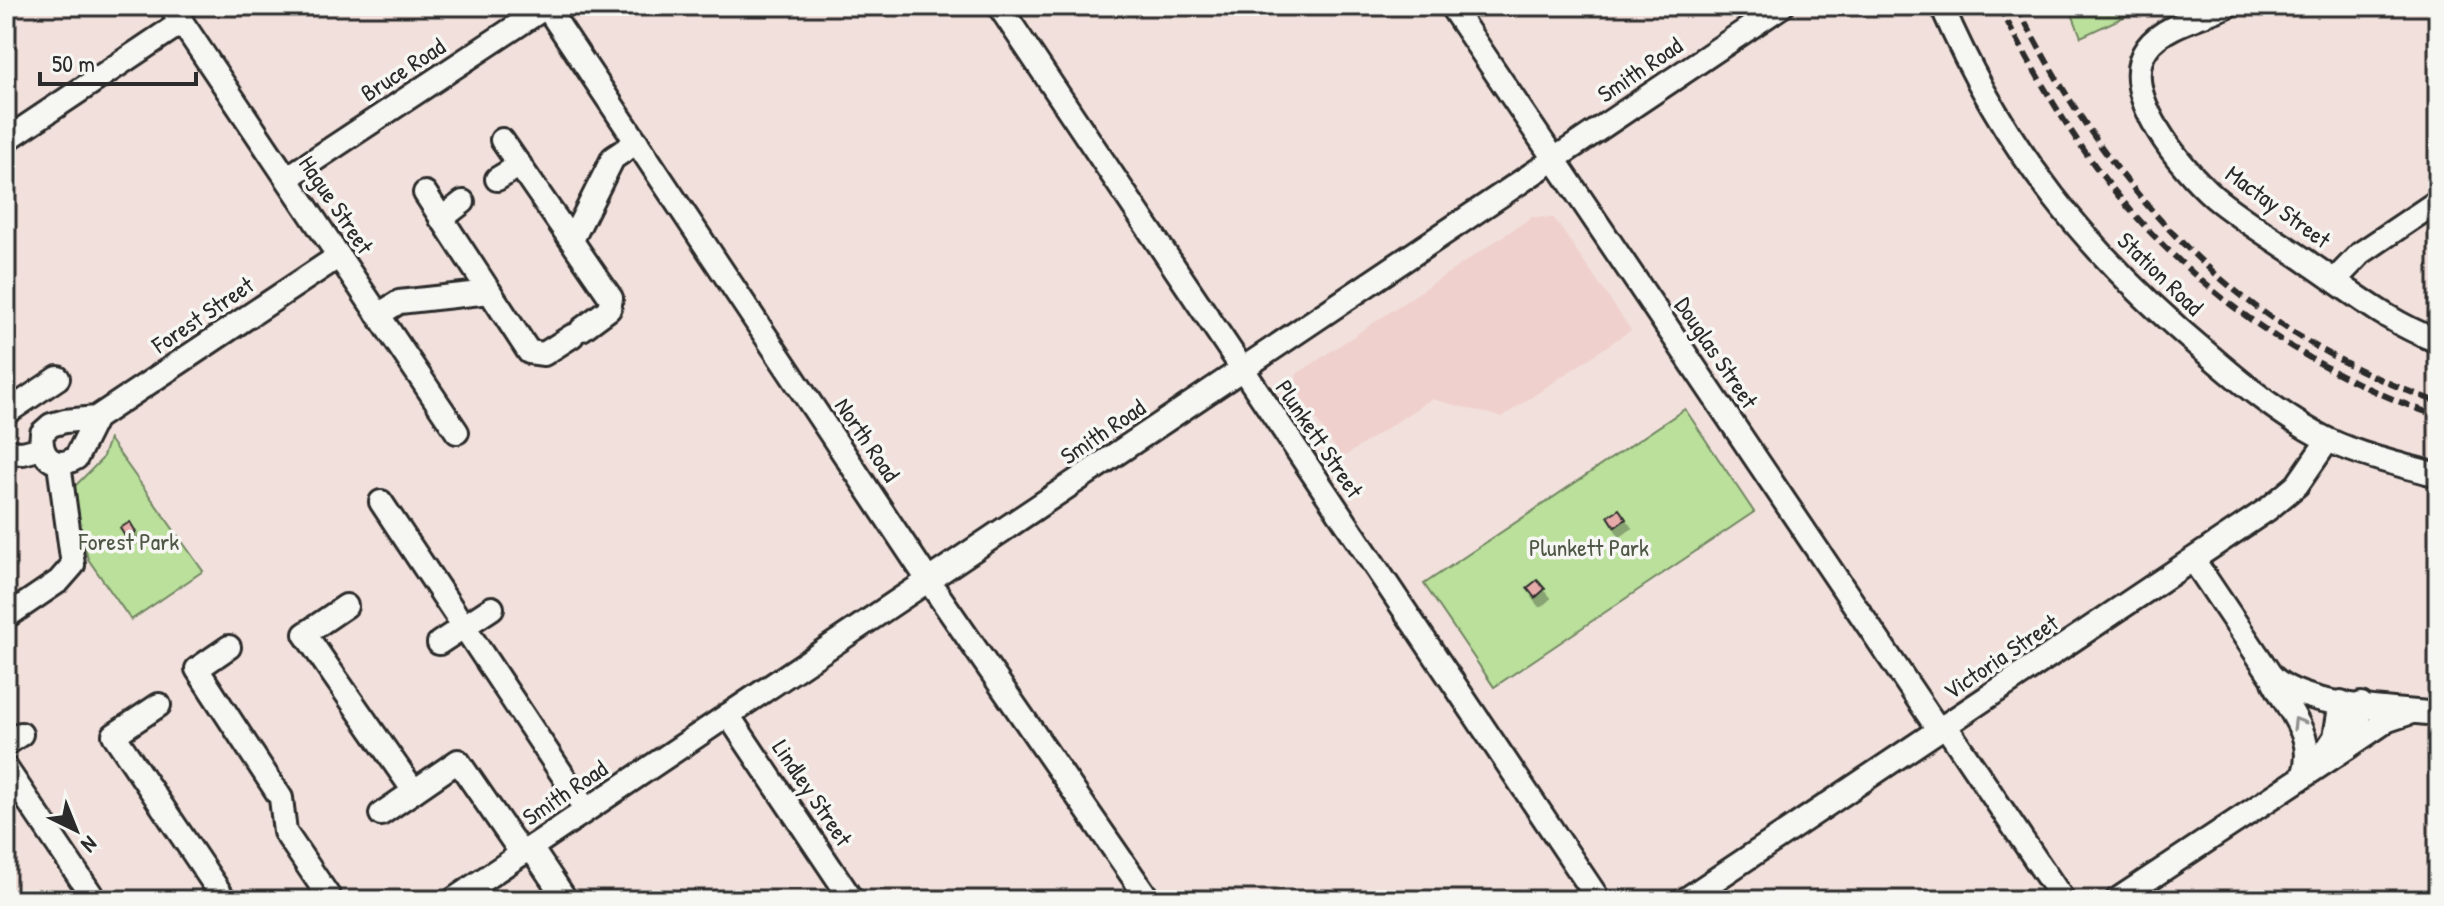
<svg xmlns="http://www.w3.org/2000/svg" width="2444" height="906" font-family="'Patrick Hand',sans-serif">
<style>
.built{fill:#efd0cd}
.green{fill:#bae09b;stroke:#728663;stroke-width:2}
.building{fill:#e7aca9;stroke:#2b2b2b;stroke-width:2;filter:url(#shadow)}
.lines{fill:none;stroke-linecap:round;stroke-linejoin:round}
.minor-casing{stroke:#2b2b2b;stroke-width:28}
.minor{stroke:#f6f6f2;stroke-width:22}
.rail{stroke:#2b2b2b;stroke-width:6;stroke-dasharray:12 6;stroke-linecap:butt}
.oneway{stroke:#90908e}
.labels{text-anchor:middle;stroke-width:7;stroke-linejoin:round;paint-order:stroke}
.street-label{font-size:24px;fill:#2b2b2b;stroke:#f6f6f2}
.park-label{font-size:24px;fill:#4f5847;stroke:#f6f6f2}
</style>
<defs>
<filter id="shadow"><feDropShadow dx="5" dy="9" stdDeviation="0" flood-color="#0004"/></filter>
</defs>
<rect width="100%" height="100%" fill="#f2e0dc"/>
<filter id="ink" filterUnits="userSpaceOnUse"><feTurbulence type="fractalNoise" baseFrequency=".0125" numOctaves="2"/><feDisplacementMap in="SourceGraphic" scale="16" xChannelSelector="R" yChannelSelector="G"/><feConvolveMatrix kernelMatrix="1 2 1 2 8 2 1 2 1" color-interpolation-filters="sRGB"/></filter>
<g filter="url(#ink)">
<polygon class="built" points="1532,217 1554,218 1631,330 1502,417 1431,399 1342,458 1295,388 1297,374"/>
<g class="green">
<polygon points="2069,6 2147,6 2081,37"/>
<polygon points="1685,409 1754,512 1494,687 1424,584"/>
<polygon points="109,439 203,571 131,620 88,559 70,491 102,459"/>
</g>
<g class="building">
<polygon points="1619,509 1626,519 1615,527 1608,516"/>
<polygon points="130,522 136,532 126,538 120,528"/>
<polygon points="1537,580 1545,589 1535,598 1527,588"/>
</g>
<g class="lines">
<defs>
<g id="minor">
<polyline points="171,6 457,432"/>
<polyline points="546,6 928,580 1149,900"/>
<polyline points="999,6 1599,900"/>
<polyline points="1451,6 1938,729"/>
<path d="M 1942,6 C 2003,149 2090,256 2209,355 C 2245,386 2285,419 2328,440 C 2362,456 2401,465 2438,475"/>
<path d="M 2227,6 C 2204,16 2162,26 2147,48 C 2116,91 2182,169 2214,197 C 2243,221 2278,241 2309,263 C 2352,292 2389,323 2438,341"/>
<polyline points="6,140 182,22"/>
<polyline points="502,140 611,298 609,309 582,329"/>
<polyline points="287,178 547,6"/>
<polyline points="497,179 520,165"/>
<polyline points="425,193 529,352 544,354 572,336"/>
<polyline points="441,219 463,202"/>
<polyline points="572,240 613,158 637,142"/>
<polyline points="2335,280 2361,253 2438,201"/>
<polyline points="378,315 399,302 490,292"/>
<polyline points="6,413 58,378"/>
<path d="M 96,418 L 76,458 C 54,471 39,456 42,433 L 51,425 L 65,421 L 96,418 L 339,256"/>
<polyline points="6,452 23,453 42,448"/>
<polyline points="381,502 586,810"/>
<path d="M 2194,561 L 2270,674 C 2298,708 2394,709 2438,714"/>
<polyline points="346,606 305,634 414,791"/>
<polyline points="6,617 59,581 73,565 59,464"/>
<polyline points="439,643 492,608"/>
<polyline points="229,647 197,669 281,798 285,832 331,900"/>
<path d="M 2274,682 C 2291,715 2317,738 2303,777"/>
<polyline points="159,705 114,735 225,900"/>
<polyline points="728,715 852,900"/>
<polyline points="1945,725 2063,900"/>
<polyline points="6,744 21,734"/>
<polyline points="2348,747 2388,720 2409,713"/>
<polyline points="2319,761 2335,737 2341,702"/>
<polyline points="6,768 95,900"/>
<polyline points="381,814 458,761 522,854"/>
<polyline points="531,848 566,900"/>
<polyline points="453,900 1782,6"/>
<polyline points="1685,900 2268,509 2297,485 2328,440"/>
<polyline points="2117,900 2348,747 2355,735 2361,704"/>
</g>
</defs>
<use href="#minor" class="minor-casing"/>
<use href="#minor" class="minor"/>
<g class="rail">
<path d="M 1999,6 C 2032,68 2068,133 2112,188 C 2195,292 2312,374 2438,416"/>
<path d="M 2017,6 C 2111,192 2237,333 2438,402"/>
</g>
</g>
<defs><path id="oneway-chevron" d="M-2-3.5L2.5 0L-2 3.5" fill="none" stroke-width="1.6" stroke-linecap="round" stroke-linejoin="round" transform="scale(2)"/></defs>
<use class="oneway" href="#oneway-chevron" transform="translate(2298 723) rotate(-121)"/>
</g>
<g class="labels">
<g class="street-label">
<text transform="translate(403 70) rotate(-33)" y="8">Bruce Road</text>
<text transform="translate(1640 70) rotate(-34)" y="8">Smith Road</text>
<text transform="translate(336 205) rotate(56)" y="8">Hague Street</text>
<text transform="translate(2278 207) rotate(36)" y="8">Mactay Street</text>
<text transform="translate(2160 274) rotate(44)" y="8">Station Road</text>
<text transform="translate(203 315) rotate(-34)" y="8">Forest Street</text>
<text transform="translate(1716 353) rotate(56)" y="8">Douglas Street</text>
<text transform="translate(1103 432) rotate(-34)" y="8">Smith Road</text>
<text transform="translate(1319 439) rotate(56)" y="8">Plunkett Street</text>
<text transform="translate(867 440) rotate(56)" y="8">North Road</text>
<text transform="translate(2001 657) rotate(-34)" y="8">Victoria Street</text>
<text transform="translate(565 793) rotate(-34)" y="8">Smith Road</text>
<text transform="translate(812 793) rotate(56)" y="8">Lindley Street</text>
</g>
<g class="park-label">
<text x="129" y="550">Forest Park</text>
<text x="1589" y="556">Plunkett Park</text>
</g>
</g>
<rect width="2444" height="906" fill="none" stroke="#f6f6f2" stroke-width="32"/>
<rect x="16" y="16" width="2412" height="874" fill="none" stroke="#2b2b2b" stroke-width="3" filter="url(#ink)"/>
<g transform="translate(76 830) rotate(137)" stroke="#f6f6f2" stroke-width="6" paint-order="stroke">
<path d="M0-6L14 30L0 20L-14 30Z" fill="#2b2b2b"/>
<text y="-12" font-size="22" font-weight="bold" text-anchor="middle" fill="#2b2b2b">N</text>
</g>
<path d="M40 72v12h156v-12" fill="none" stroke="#2b2b2b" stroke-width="4"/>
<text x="52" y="72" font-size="24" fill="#2b2b2b" stroke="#f6f6f2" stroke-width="6" paint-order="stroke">50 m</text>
</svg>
